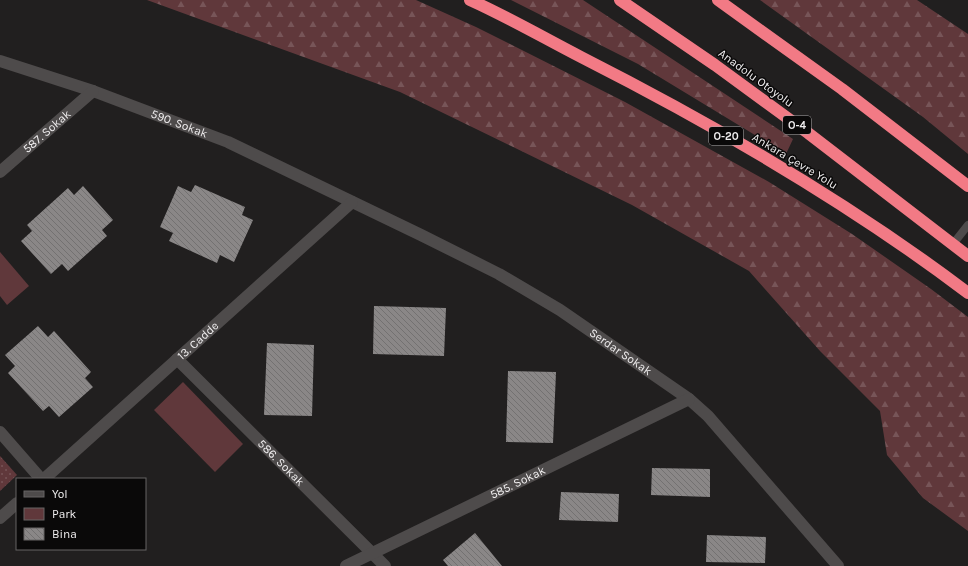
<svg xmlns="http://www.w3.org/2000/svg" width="968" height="566" font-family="Karla,sans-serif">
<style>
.green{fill:#60383b}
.forest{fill:url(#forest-firs)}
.park{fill:url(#park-dots)}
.building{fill:url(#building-back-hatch)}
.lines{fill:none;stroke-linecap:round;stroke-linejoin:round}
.service{stroke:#4e4b4b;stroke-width:8}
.minor{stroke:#4e4b4b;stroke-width:12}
.tertiary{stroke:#4e4b4b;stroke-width:12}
.motorway{stroke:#f27a85;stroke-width:12}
.labels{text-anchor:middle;stroke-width:3;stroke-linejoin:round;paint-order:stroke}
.shield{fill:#0a0909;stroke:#aba9aa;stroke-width:1}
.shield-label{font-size:11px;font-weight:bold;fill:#f0eeef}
.street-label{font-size:12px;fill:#f0eeef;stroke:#0a0909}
</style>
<defs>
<pattern id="forest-firs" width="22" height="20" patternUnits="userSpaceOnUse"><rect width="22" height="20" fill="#60383b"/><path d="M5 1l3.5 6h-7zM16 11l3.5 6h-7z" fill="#775558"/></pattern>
<pattern id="park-dots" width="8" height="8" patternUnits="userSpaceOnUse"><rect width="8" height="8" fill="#60383b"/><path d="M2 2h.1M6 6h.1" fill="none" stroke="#775558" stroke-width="1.8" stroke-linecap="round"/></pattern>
<pattern id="building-back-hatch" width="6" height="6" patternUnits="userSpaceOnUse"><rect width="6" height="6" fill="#8a8787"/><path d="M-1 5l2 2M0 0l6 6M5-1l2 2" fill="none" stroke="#737171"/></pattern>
</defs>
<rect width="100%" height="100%" fill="#211f1f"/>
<g class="green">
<polygon points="0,252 29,286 7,305 0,296"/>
<polygon points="183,382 243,444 215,472 154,410"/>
</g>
<g class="forest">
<polygon points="147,0 416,0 476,27 625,102 769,182 852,234 931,289 968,317 968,531 923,498 887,455 880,411 820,351 749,271 632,205 400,92"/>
<polygon points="511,0 583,0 793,139 786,154 638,64"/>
<polygon points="760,0 917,0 968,34 968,154 923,117"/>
</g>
<polygon class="park" points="0,456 17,475 0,491"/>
<g class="building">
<polygon points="195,185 245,207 242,215 253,220 234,262 220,255 217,263 169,241 173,233 160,227 178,186 191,192"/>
<polygon points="83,186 113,220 102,230 107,236 68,271 62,264 51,274 21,241 32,231 27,225 68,188 74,195"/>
<polygon points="374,306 446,308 444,356 373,354"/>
<polygon points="38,326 48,337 54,331 91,372 85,378 93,387 59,417 49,406 43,411 8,373 15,366 5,355"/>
<polygon points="267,343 314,345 312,416 264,415"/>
<polygon points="508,371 556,372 553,443 506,442"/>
<polygon points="652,468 710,469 710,497 651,495"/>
<polygon points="561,492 619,494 618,522 559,520"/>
<polygon points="475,533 502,566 448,566 443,560"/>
<polygon points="707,535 766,537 765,563 706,562"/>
</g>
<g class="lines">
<polyline class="service" points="953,244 968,225"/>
<g class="minor">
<path id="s1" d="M 0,61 L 93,91 L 228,142 L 421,235 L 499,274 L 560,310 L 689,399 L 708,416 L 838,566"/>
<path id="s2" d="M 0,172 L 93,91"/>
<path id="s3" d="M 177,359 L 385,566"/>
<polyline points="0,432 41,479"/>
<path id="s4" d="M 346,566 L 689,399"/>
</g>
<g class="tertiary">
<path id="s5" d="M 44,479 L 352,202"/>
<polyline points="0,518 17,503"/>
</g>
<g class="motorway">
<path d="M 470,0 C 508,17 544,38 581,57 C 715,125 848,202 968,293"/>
<polyline points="620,0 715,65 808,133 968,256"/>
<polyline points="718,0 842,89 968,186"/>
</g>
</g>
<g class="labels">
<g class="shield">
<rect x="783" y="116" width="28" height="18" rx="3"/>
<rect x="709" y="127" width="34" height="18" rx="3"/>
</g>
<g class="shield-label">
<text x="797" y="129">O-4</text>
<text x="726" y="140">O-20</text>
</g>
<g class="street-label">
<text transform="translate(756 78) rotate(36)" y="4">Anadolu Otoyolu</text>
<text dy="4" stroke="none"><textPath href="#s1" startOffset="190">590. Sokak</textPath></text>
<text dy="4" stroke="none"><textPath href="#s2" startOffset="62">587. Sokak</textPath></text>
<text transform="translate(795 161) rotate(31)" y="4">Ankara Çevre Yolu</text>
<text dy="4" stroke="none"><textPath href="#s5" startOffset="207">13. Cadde</textPath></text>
<text dy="4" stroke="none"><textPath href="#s1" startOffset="688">Serdar Sokak</textPath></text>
<text dy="4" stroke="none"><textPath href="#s3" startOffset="147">586. Sokak</textPath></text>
<text dy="4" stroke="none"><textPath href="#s4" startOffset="191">585. Sokak</textPath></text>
</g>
</g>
<rect x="16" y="478" width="130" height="72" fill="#0a0909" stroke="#666565"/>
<rect x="24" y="491" width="20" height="6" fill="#4e4b4b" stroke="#666565"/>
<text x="52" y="498" font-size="12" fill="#f0eeef">Yol</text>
<rect x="24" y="508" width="20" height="12" fill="#60383b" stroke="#666565"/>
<text x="52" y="518" font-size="12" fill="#f0eeef">Park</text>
<rect x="24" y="528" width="20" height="12" fill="url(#building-back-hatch)" stroke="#666565"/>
<text x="52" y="538" font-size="12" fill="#f0eeef">Bina</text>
</svg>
